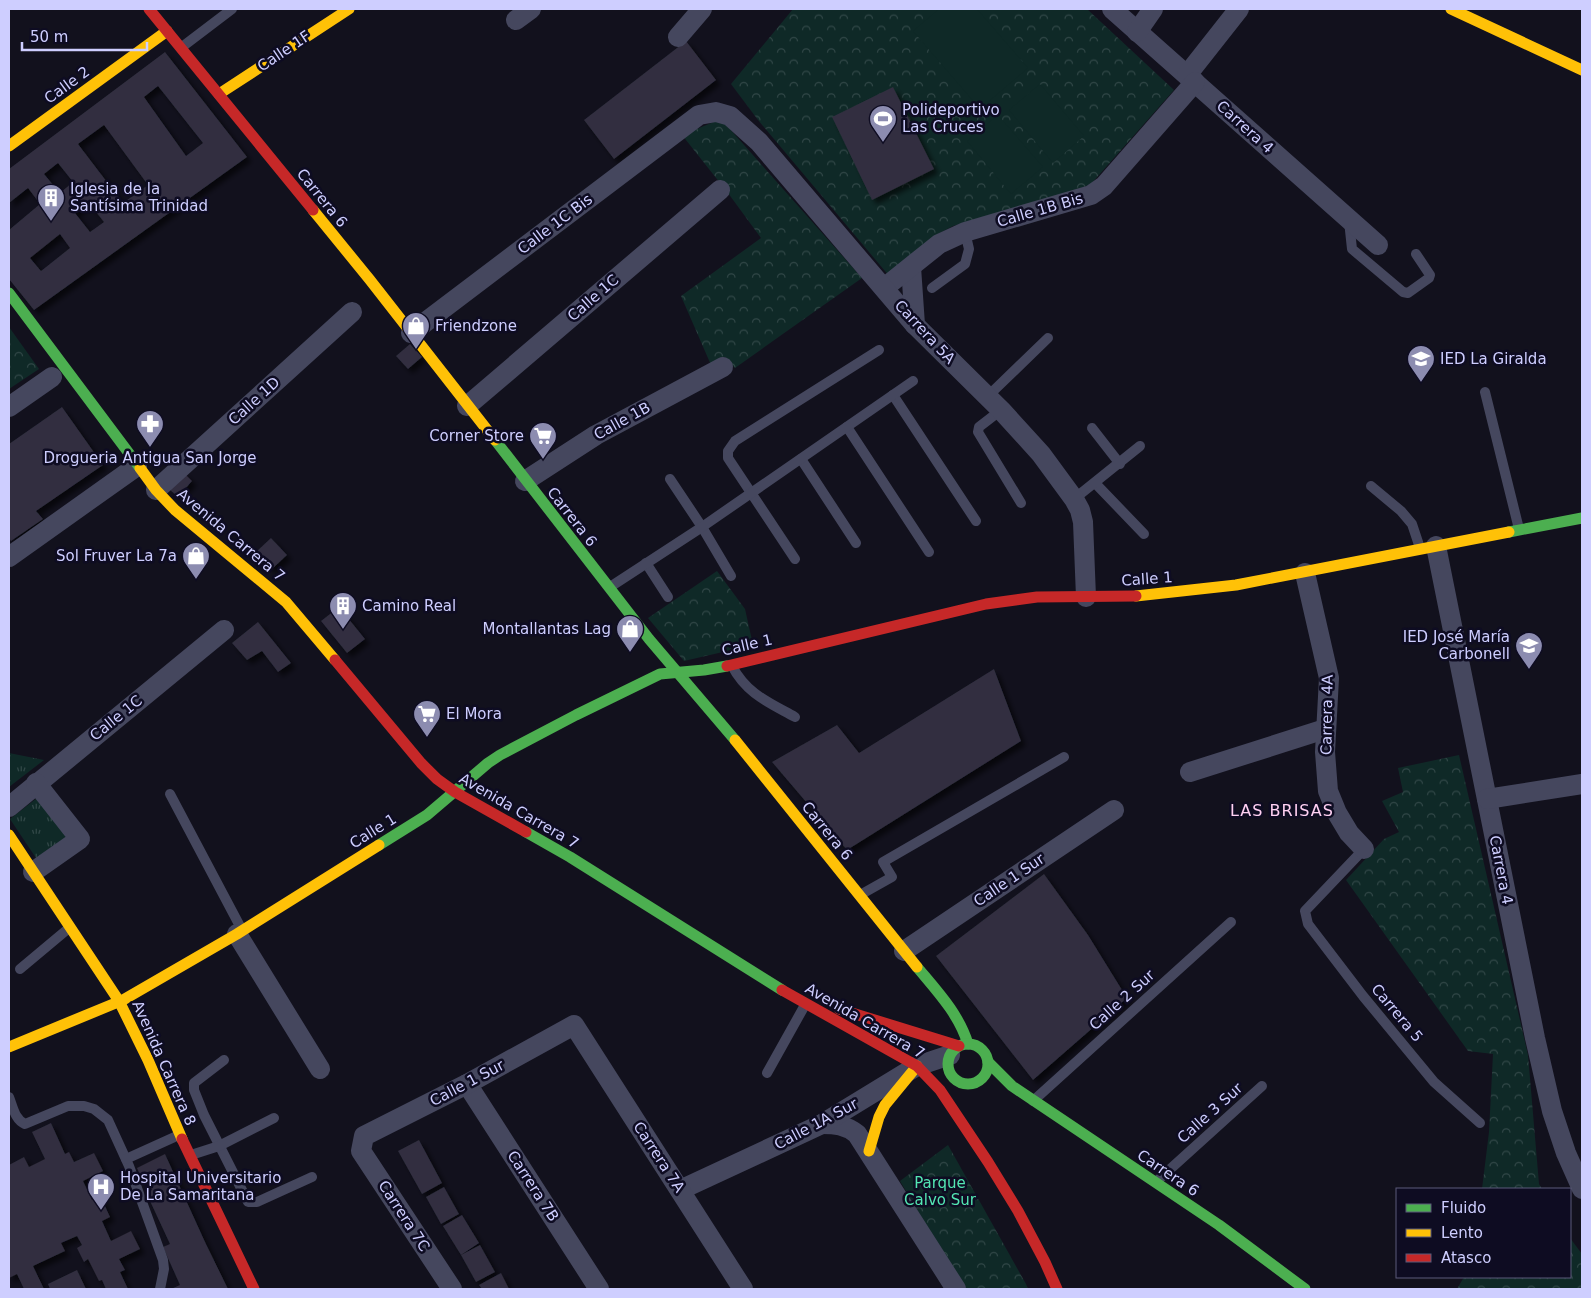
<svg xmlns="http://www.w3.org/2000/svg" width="1591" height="1298" font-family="'DejaVu Sans',sans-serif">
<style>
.grass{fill:url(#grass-tufts)}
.park{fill:url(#park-crowns)}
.pitch{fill:#0f2927}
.building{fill:#302f3f;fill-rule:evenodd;filter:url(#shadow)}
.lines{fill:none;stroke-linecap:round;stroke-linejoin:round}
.lane{stroke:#45475e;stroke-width:10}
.street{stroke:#45475e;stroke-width:20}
.fast{stroke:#4caf50;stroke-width:11}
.slow{stroke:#ffc107;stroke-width:11}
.jam{stroke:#c62828;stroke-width:11}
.labels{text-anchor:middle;stroke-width:5;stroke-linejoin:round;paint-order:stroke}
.street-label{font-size:15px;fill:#ceceff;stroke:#0e0c22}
.poi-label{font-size:15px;fill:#ceceff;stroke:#0e0c22;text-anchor:start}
.park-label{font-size:15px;fill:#53e6b3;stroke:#0e0c22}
.neighbourhood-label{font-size:16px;letter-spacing:1px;fill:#ffd0f2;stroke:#0e0c22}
</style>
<defs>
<pattern id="grass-tufts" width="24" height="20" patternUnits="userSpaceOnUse" patternTransform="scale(1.25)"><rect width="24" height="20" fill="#0f2927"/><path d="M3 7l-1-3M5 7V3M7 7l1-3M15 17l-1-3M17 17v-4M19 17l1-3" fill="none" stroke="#314747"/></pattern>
<pattern id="park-crowns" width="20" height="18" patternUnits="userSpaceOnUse" patternTransform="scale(1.25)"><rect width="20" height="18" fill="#0f2927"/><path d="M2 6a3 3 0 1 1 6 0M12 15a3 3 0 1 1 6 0" fill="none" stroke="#314747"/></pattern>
<filter id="shadow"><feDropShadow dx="4.5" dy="4.5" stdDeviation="2.5" flood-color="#0009"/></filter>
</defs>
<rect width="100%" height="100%" fill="#12111d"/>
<g class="grass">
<polygon points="9,753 44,760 9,787"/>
<polygon points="37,798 67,837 36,858 10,819"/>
</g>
<g class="park">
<polygon points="793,9 834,9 836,10 839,9 1087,9 1174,90 1091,184 1063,196 953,226 938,234 890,277 758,120 731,84"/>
<polygon points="721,119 862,278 735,368 725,357 711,365 681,296 761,238 728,193 682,135"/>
<polygon points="9,327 39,369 9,389"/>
<polygon points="717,571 745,609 753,645 684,661 648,618"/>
<polygon points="1459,755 1528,1055 1539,1184 1542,1189 1482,1189 1489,1132 1493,1054 1468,1051 1346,880 1384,839 1399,832 1382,801 1403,792 1398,768"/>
<polygon points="948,1145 1026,1284 1028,1289 964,1289 900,1181"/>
<polygon points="1570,1238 1582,1254 1582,1289 1457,1289 1464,1277 1570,1277"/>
</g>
<g class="pitch">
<polygon points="939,9 977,9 1028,68 980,109 913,31"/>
<polygon points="1040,84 1084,136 1053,163 1009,110"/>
<polygon points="998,115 1043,167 1011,194 967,141"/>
</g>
<g class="building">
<polygon points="686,41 716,80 614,159 584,120"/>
<path d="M 165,52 L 247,157 L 34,310 L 9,279 L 9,230 L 40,204 L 28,188 L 9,203 L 9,169 ZM 158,86 L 203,143 L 186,156 L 144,97 ZM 104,125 L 148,185 L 123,203 L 78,144 ZM 58,163 L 73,182 L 60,193 L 44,174 ZM 88,202 L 104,222 L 90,232 L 75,213 ZM 60,234 L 70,248 L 41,271 L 30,258 Z"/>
<polygon points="893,87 934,169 872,200 832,117"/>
<polygon points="410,344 422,357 408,369 396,356"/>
<polygon points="62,407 103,465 36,511 43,519 11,541 9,538 9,444"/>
<polygon points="184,473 192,481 178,497 169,489"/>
<polygon points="271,538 287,555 272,569 256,552"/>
<polygon points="339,607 365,639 347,653 321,621"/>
<polygon points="258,622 291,663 278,672 262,651 247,660 232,643"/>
<polygon points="994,669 1021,741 847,850 772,762 837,725 859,753"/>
<polygon points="1044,874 1088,935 1127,998 1033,1080 936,956"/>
<polygon points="51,1123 65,1154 69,1152 74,1162 94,1153 103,1171 83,1181 92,1200 100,1195 110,1217 102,1221 111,1241 131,1231 140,1249 119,1259 125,1270 120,1272 128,1289 106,1289 102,1280 99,1281 88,1259 84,1262 77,1248 82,1245 77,1236 61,1243 65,1251 33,1266 44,1289 24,1289 17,1274 9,1278 9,1165 24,1157 29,1167 45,1159 32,1132"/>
<polygon points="419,1140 442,1183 422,1194 398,1151"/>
<polygon points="165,1154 205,1242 228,1289 171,1289 180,1285 163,1247 170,1244 150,1201 152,1200 148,1192 152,1190 147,1179 143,1182 137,1168"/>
<polygon points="444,1187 459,1214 441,1224 426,1197"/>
<polygon points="462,1215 479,1243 461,1255 443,1226"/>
<polygon points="480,1245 495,1272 476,1282 461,1255"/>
<polygon points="77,1270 86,1289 50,1289 48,1284"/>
<polygon points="501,1273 509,1289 482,1289 479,1285"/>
</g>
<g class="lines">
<g class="lane">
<polyline points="182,47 232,9"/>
<polyline points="1349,221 1352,249 1403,292 1408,293 1429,278 1430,275 1416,254"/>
<polyline points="932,288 965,264 969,249 965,232"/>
<polyline points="1485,392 1519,529"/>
<polyline points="893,395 976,521"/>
<polyline points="987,397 1048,338"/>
<polyline points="1001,410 979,427 978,432 1021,503"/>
<polyline points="847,427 929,552"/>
<polyline points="1092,428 1120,464"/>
<polyline points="801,459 856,543"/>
<polyline points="670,479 702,527 731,576"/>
<polyline points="1095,483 1144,534"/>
<polyline points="1371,486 1401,511 1412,524 1420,548"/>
<polyline points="1074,499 1140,446"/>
<polyline points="795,559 728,458 728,451 735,441 879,350"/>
<polyline points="646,563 668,597"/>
<polyline points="610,587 702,527 913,381"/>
<path d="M 732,666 C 747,694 768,702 795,717"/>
<polyline points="170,794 242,930"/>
<polyline points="1364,849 1305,911 1308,924 1363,996 1434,1082 1480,1123"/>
<polyline points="860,895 892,877 883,862 1064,757"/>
<polyline points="20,969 69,928"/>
<polyline points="224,1060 194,1083 194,1090 204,1115 248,1202 257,1202 312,1177"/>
<polyline points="767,1073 805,1005"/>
<path d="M 9,1097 C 13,1107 15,1120 25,1124 L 68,1106 L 84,1106 L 94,1109 L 108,1120 L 129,1166 L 163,1260 L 164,1269 L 160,1289"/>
<polyline points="1033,1101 1231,922"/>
<polyline points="191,1155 219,1146 274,1118"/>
<polyline points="126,1159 179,1135"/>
<polyline points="1157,1181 1262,1086"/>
</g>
<g class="street">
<polyline points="1112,9 1378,245"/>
<polyline points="516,20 531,9"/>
<polyline points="1137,32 1153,9"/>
<polyline points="678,37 702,9"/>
<polyline points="1187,75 1239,9"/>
<polyline points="911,267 915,325"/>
<polyline points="884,288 939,244 965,232 1091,195 1104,186 1195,82"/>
<polyline points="411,333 699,115 716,112 730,116 759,142 915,325 1001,410 1041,454 1074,499 1080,510 1083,522 1086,597"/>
<polyline points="467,406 720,190"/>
<polyline points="9,407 52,377"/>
<polyline points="525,481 596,435 723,367"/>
<polyline points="156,490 352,312"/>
<polyline points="1436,546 1535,1038 1552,1111 1566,1153 1582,1189"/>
<polyline points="9,557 137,466"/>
<polyline points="1305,573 1329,678 1325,752 1328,791 1337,813 1349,833 1364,849"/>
<polyline points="1190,772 1325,729"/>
<polyline points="1487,799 1582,784"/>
<polyline points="9,807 224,630"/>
<polyline points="33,872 80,839 36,783"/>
<polyline points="237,934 320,1069"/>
<polyline points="904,951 1114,810"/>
<polyline points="467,1084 599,1289"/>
<path d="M 822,1124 C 835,1124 846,1125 857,1134 L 956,1289"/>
<polyline points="680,1190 822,1124 917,1066 950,1055"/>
<polyline points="452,1289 361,1151 364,1136 467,1084 574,1025 743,1289"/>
</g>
<g class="fast">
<polyline points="9,293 140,468"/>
<polyline points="495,440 649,639 735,740"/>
<polyline points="1509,532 1582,518"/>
<polyline points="526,832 570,857 782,990"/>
<polyline points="379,845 427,815 488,763 500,755 576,715 660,674 704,670 727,666"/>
<path d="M 917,967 C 937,991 959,1014 968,1044"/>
<circle cx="968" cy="1064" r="20"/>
<polyline points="988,1062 1012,1086 1219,1225 1305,1289"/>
</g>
<g class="slow">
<polyline points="1451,9 1582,70"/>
<polyline points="219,94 349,9"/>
<polyline points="9,146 167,31"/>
<polyline points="313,210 370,280 495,440"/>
<polyline points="140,468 156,490 175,510 286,602 335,660"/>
<polyline points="1136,596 1236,585 1509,532"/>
<polyline points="735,740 917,967"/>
<polyline points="9,835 119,1001 148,1060 182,1139"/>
<polyline points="9,1047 123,1000 237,934 379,845"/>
<polyline points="869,1151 879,1117 885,1105 917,1066"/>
</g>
<g class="jam">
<polyline points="149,9 313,210"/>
<polyline points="335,660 421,763 437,779 455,792 526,832"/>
<polyline points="727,666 986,604 1037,597 1136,596"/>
<polyline points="782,990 917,1066 940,1090 988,1162 1018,1211 1045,1262 1057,1289"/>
<polyline points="839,1009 959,1046"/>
<polyline points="182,1139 254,1289"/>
</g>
</g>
<defs>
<symbol id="stadium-pin" viewBox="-11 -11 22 30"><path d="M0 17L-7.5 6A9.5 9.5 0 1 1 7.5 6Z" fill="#8c8cb0" stroke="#0e0c22"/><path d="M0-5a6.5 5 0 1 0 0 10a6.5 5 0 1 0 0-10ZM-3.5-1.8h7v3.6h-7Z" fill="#fff"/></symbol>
<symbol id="building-pin" viewBox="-11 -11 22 30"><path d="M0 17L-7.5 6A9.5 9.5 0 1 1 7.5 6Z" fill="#8c8cb0" stroke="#0e0c22"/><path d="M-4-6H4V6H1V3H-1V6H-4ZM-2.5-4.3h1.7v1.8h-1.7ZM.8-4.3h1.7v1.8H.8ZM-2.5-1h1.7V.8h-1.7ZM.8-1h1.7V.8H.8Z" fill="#fff"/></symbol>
<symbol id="shop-pin" viewBox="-11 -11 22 30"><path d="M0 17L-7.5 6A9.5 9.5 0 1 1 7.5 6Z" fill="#8c8cb0" stroke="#0e0c22"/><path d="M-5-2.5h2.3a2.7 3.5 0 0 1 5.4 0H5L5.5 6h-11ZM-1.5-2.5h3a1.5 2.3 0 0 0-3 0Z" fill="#fff"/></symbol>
<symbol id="school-pin" viewBox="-11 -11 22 30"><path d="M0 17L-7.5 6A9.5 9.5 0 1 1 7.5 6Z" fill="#8c8cb0" stroke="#0e0c22"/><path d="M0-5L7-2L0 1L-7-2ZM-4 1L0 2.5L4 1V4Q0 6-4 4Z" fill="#fff"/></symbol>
<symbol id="pharmacy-pin" viewBox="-11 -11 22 30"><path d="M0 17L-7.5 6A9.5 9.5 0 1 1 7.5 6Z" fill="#8c8cb0" stroke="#0e0c22"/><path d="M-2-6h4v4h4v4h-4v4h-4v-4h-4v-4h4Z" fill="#fff"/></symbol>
<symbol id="supermarket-pin" viewBox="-11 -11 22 30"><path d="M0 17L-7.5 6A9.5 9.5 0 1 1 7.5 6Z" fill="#8c8cb0" stroke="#0e0c22"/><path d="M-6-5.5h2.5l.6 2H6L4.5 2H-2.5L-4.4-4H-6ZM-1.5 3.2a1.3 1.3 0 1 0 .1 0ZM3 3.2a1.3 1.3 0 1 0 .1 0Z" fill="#fff"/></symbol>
<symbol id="hospital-pin" viewBox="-11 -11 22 30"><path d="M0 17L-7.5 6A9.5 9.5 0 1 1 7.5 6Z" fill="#8c8cb0" stroke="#0e0c22"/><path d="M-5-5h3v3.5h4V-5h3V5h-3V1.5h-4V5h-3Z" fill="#fff"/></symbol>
</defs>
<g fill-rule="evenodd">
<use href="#stadium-pin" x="867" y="103" width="32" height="43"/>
<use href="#building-pin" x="35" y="182" width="32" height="43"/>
<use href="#shop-pin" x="400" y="310" width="32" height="43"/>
<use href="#school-pin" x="1405" y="343" width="32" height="43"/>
<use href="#pharmacy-pin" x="134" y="408" width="32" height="43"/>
<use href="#supermarket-pin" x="527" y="420" width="32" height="43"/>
<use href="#shop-pin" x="180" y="540" width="32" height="43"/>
<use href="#building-pin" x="327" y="590" width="32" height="43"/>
<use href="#shop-pin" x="614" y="613" width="32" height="43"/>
<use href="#school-pin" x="1513" y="630" width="32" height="43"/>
<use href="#supermarket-pin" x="411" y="698" width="32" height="43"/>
<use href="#hospital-pin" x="85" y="1171" width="32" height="43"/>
</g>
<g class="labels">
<g class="street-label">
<text transform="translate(284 51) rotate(-34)" y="5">Calle 1F</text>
<text transform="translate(67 85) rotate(-36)" y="5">Calle 2</text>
<text transform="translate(1245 127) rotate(42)" y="5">Carrera 4</text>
<text transform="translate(322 198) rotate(51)" y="5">Carrera 6</text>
<text transform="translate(1040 210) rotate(-16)" y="5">Calle 1B Bis</text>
<text transform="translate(555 224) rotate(-37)" y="5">Calle 1C Bis</text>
<text transform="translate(593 298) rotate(-41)" y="5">Calle 1C</text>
<text transform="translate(925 332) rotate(47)" y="5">Carrera 5A</text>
<text transform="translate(254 401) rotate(-42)" y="5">Calle 1D</text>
<text transform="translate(622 421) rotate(-29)" y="5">Calle 1B</text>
<text transform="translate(572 517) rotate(52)" y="5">Carrera 6</text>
<text transform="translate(231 535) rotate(40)" y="5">Avenida Carrera 7</text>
<text transform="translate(1147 579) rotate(-4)" y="5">Calle 1</text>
<text transform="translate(747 645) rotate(-13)" y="5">Calle 1</text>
<text transform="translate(1327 715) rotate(-89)" y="5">Carrera 4A</text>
<text transform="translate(116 718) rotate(-39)" y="5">Calle 1C</text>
<text transform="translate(519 811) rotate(30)" y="5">Avenida Carrera 7</text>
<text transform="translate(373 831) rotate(-32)" y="5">Calle 1</text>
<text transform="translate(827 831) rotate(51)" y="5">Carrera 6</text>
<text transform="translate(1501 870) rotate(79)" y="5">Carrera 4</text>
<text transform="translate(1009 880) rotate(-34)" y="5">Calle 1 Sur</text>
<text transform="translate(1122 1000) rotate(-42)" y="5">Calle 2 Sur</text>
<text transform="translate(1397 1013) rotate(50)" y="5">Carrera 5</text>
<text transform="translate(865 1021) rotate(30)" y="5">Avenida Carrera 7</text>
<text transform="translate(164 1063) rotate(66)" y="5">Avenida Carrera 8</text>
<text transform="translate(467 1083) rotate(-28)" y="5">Calle 1 Sur</text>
<text transform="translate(1210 1113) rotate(-42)" y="5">Calle 3 Sur</text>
<text transform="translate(816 1124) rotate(-28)" y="5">Calle 1A Sur</text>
<text transform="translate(659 1157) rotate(57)" y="5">Carrera 7A</text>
<text transform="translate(1168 1173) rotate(34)" y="5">Carrera 6</text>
<text transform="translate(533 1186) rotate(57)" y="5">Carrera 7B</text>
<text transform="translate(404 1216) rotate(57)" y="5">Carrera 7C</text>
</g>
<g class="poi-label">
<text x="902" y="115">Polideportivo<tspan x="902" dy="17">Las Cruces</tspan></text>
<text x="70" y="194">Iglesia de la<tspan x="70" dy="17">Santísima Trinidad</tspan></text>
<text x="435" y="331">Friendzone</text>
<text x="1440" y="364">IED La Giralda</text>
<text x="524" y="441" text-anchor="end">Corner Store</text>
<text x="150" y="463" text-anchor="middle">Drogueria Antigua San Jorge</text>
<text x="177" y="561" text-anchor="end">Sol Fruver La 7a</text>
<text x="362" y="611">Camino Real</text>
<text x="611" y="634" text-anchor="end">Montallantas Lag</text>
<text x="1510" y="642" text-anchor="end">IED José María<tspan x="1510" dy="17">Carbonell</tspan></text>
<text x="446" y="719">El Mora</text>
<text x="120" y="1183">Hospital Universitario<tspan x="120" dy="17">De La Samaritana</tspan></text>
</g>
<g class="park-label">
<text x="940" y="1188">Parque<tspan x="940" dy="17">Calvo Sur</tspan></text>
</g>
<g class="neighbourhood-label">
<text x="1282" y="816">LAS BRISAS</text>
</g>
</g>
<rect width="1591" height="1298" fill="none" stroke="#ceceff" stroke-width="20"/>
<rect x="1396" y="1188" width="175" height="90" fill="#0e0c22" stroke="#5b5a7a"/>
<rect x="1406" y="1204" width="25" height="8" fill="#4caf50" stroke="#5b5a7a"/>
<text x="1441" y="1213" font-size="15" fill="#ceceff">Fluido</text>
<rect x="1406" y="1229" width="25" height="8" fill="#ffc107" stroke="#5b5a7a"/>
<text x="1441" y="1238" font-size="15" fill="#ceceff">Lento</text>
<rect x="1406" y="1254" width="25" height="8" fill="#c62828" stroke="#5b5a7a"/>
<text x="1441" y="1263" font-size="15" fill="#ceceff">Atasco</text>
<path d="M22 42v8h125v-8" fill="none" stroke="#ceceff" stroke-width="2.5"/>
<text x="30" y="42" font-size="15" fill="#ceceff" stroke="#0e0c22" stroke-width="4" paint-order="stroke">50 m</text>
</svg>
